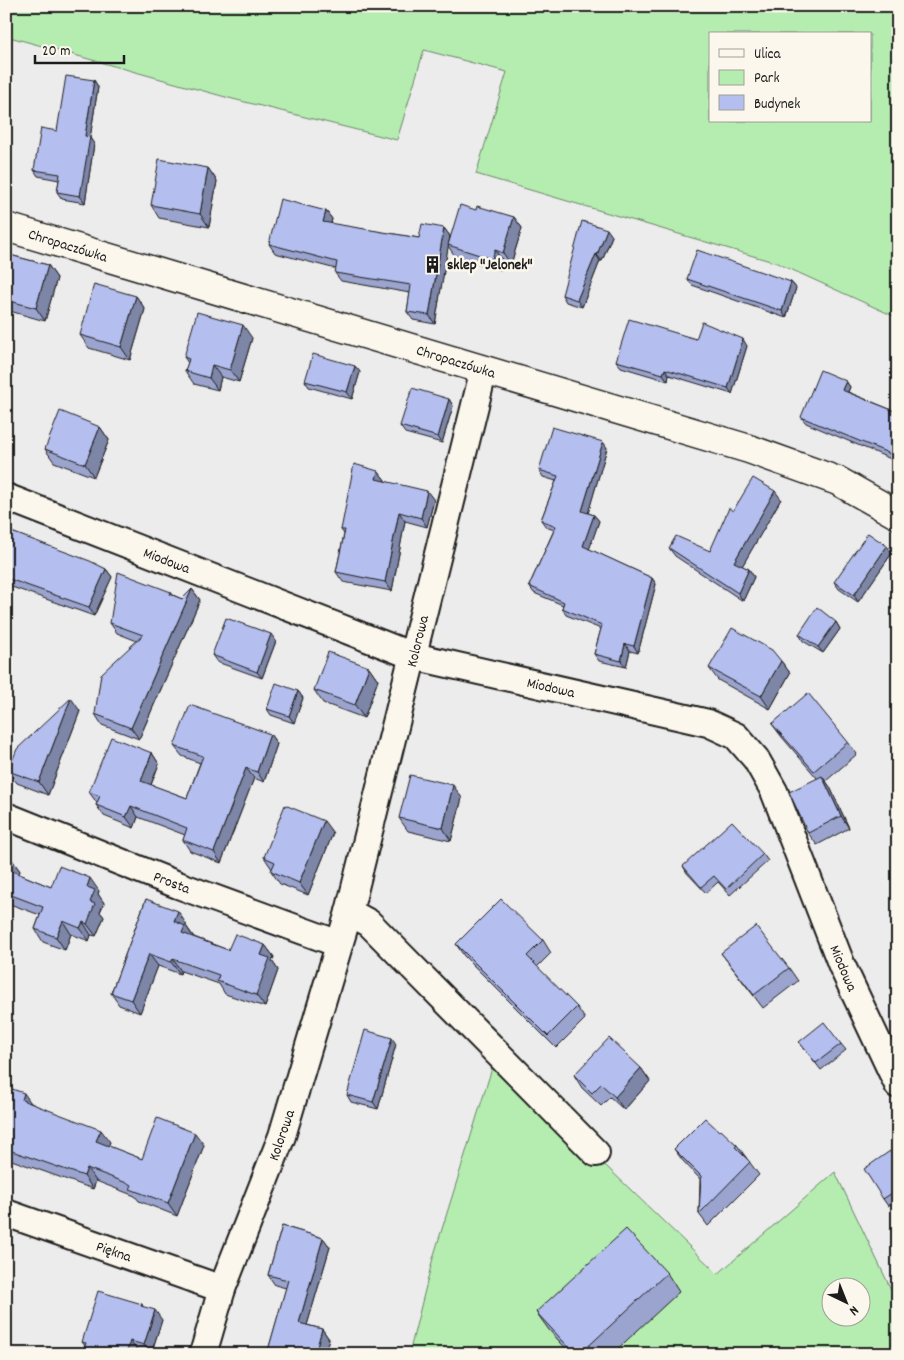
<svg xmlns="http://www.w3.org/2000/svg" width="904" height="1360" font-family="Dekko,sans-serif">
<style>
.green{fill:#b5edb0;stroke:#688466;fill-rule:evenodd}
.lines{fill:none;stroke-linecap:round;stroke-linejoin:round}
.minor-casing{stroke:#1c1c1c;stroke-width:30}
.tertiary-casing{stroke:#1c1c1c;stroke-width:31}
.minor{stroke:#fbf7ec;stroke-width:26}
.tertiary{stroke:#fbf7ec;stroke-width:28}
.wall{fill:#9ba4ce;stroke:#1c1c1c}
.shaded-wall{fill:#7e86a8;stroke:#1c1c1c}
.building{fill:#b4bff0;stroke:#1c1c1c}
.labels{text-anchor:middle;stroke-width:5;stroke-linejoin:round;paint-order:stroke}
.street-label{font-size:15px;fill:#1c1c1c;stroke:#fbf7ec}
.poi-label{font-size:15px;font-weight:bold;fill:#1c1c1c;stroke:#fbf7ec;text-anchor:start}
</style>
<rect width="100%" height="100%" fill="#edeced"/>
<filter id="ink" filterUnits="userSpaceOnUse"><feTurbulence type="fractalNoise" baseFrequency=".02" numOctaves="2"/><feDisplacementMap in="SourceGraphic" scale="10" xChannelSelector="R" yChannelSelector="G"/><feConvolveMatrix kernelMatrix="1 2 1 2 8 2 1 2 1" color-interpolation-filters="sRGB"/></filter>
<g filter="url(#ink)">
<g class="green">
<path d="M 6,6 L 898,6 L 898,318 L 777,263 L 476,174 L 507,72 L 424,50 L 397,140 L 229,98 L 6,36 ZM 710,34 L 870,34 L 870,121 L 710,121 Z"/>
<path d="M 497,1052 L 604,1164 L 718,1274 L 835,1172 L 898,1304 L 898,1354 L 409,1354 L 433,1258 ZM 832,1288 L 862,1288 L 862,1318 L 832,1318 Z"/>
</g>
<g class="lines">
<defs>
<g id="minor">
<polyline points="6,497 413,656 708,723 736,736 756,759 774,791 842,966 898,1085"/>
<polyline points="6,816 178,885 339,944"/>
<polyline points="349,912 369,923 596,1153"/>
<polyline points="6,1213 222,1289"/>
<polyline points="203,1354 222,1289 282,1136 349,912 484,369"/>
</g>
<polyline id="tertiary" points="6,227 749,449 838,481 898,515"/>
</defs>
<use href="#minor" class="minor-casing"/>
<use href="#tertiary" class="tertiary-casing"/>
<use href="#minor" class="minor"/>
<use href="#tertiary" class="tertiary"/>
</g>
<g class="wall">
<polygon points="94,80 98,87 90,138 94,144 85,203 62,199 57,192 59,180 38,176 34,170 57,131"/>
<polygon points="208,168 217,181 209,227 159,218 151,205"/>
<polygon points="476,210 514,217 522,228 511,264 503,261 500,270 455,256 448,246 435,324 413,320 407,312 410,293 341,281 335,273 336,269 275,253 269,244 326,211 332,219 331,224 419,238 444,228 450,236 449,241"/>
<polygon points="612,236 602,261 600,261 582,307 566,302 562,295"/>
<polygon points="6,254 48,265 57,278 45,321 6,310"/>
<polygon points="687,279 791,282 796,288 786,318 692,285"/>
<polygon points="136,296 145,309 130,360 89,348 80,335"/>
<polygon points="252,338 239,382 221,377 218,390 194,384 185,371 188,363 184,357"/>
<polygon points="696,339 747,346 732,394 669,375 668,381 621,367 616,361"/>
<polygon points="355,366 360,372 352,399 309,387 305,381"/>
<polygon points="846,381 850,387 848,392 897,412 898,411 898,462 806,423 801,417"/>
<polygon points="449,399 453,406 442,443 405,433 400,426"/>
<polygon points="100,427 109,440 94,477 54,462 45,449"/>
<polygon points="603,442 607,448 588,513 594,515 599,521 589,549 652,578 656,584 638,653 630,651 626,667 599,661 594,654 601,629 566,615 562,608 563,605 534,593 529,586 554,530 546,527 541,520 556,481 543,477 539,470"/>
<polygon points="378,471 385,480 385,481 434,500 427,527 405,521 392,591 343,582 336,572 344,534 341,530"/>
<polygon points="781,499 742,566 749,569 754,577 743,601 675,556 669,548 710,551 733,511"/>
<polygon points="6,530 106,569 112,577 94,616 9,586 9,588 6,587"/>
<polygon points="892,553 858,602 839,589 834,582"/>
<polygon points="192,589 200,600 139,739 102,725 95,714 137,641 117,633 110,623 171,592 173,595 182,599"/>
<polygon points="836,622 840,629 823,653 803,641 799,634"/>
<polygon points="276,641 262,678 217,662 212,655"/>
<polygon points="781,661 790,673 770,709 718,680 709,668"/>
<polygon points="369,667 378,680 364,718 323,703 314,690"/>
<polygon points="298,691 303,698 294,723 271,715 267,709"/>
<polygon points="80,711 48,795 17,783 8,771"/>
<polygon points="772,724 848,742 857,754 826,781 830,787 849,828 817,845 808,833 817,778 781,736"/>
<polygon points="270,734 277,744 264,782 254,778 221,863 190,851 183,840 185,835 138,817 134,828 104,816 96,805 97,803 89,792 152,753 159,764 151,785 187,798 200,763 182,756 174,746"/>
<polygon points="462,798 451,841 408,831 399,818"/>
<polygon points="333,833 308,895 280,884 271,871 272,869 264,857"/>
<polygon points="6,850 11,856 10,858 20,871 19,874 51,887 99,891 98,894 104,903 100,912 104,917 96,936 91,935 89,941 71,934 65,950 43,942 35,929 40,915 7,903 6,906"/>
<polygon points="763,854 768,861 730,895 718,882 706,893 687,873 683,866"/>
<polygon points="146,899 186,924 186,926 194,937 228,950 265,945 274,957 272,961 278,970 265,1007 225,994 219,984 181,971 180,974 158,966 140,1013 119,1005 111,993"/>
<polygon points="543,940 551,953 537,967 577,1007 585,1019 556,1048 464,956 456,944"/>
<polygon points="721,953 789,968 798,981 763,1008"/>
<polygon points="799,1042 841,1044 846,1050 821,1070"/>
<polygon points="396,1044 378,1109 351,1102 347,1095"/>
<polygon points="641,1068 650,1081 624,1110 610,1097 601,1106 582,1088 574,1075"/>
<polygon points="6,1086 31,1103 110,1142 108,1146 142,1159 204,1145 177,1216 139,1201 135,1196 96,1181 93,1189 6,1158"/>
<polygon points="719,1131 737,1145 759,1175 708,1226 699,1214 700,1179 683,1161 674,1149"/>
<polygon points="898,1163 898,1199 888,1206 883,1199"/>
<polygon points="282,1226 323,1238 330,1247 307,1325 322,1329 329,1339 324,1354 267,1354 286,1288 275,1285 268,1275"/>
<polygon points="667,1273 679,1292 612,1354 571,1354 549,1330 536,1312"/>
<polygon points="142,1304 143,1307 162,1320 151,1354 147,1354 137,1350 85,1346 82,1342"/>
</g>
<g class="shaded-wall">
<polygon points="94,80 98,87 90,138 94,144 85,203 80,196 85,136"/>
<polygon points="208,168 217,181 209,227 200,214"/>
<polygon points="326,211 332,219 329,231 323,222"/>
<polygon points="514,217 522,228 511,264 503,253"/>
<polygon points="444,228 450,236 435,324 429,315"/>
<polygon points="607,229 612,236 602,261 597,255"/>
<polygon points="495,250 503,261 500,270 492,259"/>
<polygon points="596,254 600,261 582,307 577,300"/>
<polygon points="48,265 57,278 45,321 36,308"/>
<polygon points="791,282 796,288 786,318 782,311"/>
<polygon points="136,296 145,309 130,360 121,347"/>
<polygon points="243,325 252,338 239,382 230,370"/>
<polygon points="743,339 747,346 732,394 728,388"/>
<polygon points="212,365 221,377 218,390 209,378"/>
<polygon points="355,366 360,372 352,399 347,392"/>
<polygon points="665,369 669,375 668,381 663,374"/>
<polygon points="846,381 850,387 846,396 842,390"/>
<polygon points="449,399 453,406 442,443 438,437"/>
<polygon points="100,427 109,440 94,477 85,464"/>
<polygon points="603,442 607,448 587,517 582,511"/>
<polygon points="378,471 385,480 383,488 376,479"/>
<polygon points="427,491 434,500 427,527 421,518"/>
<polygon points="775,491 781,499 740,570 734,562"/>
<polygon points="399,512 405,521 392,591 385,582"/>
<polygon points="594,515 599,521 588,553 583,546"/>
<polygon points="887,546 892,553 858,602 854,595"/>
<polygon points="106,569 112,577 94,616 89,607"/>
<polygon points="749,569 754,577 743,601 738,593"/>
<polygon points="652,578 656,584 638,653 634,646"/>
<polygon points="6,581 9,586 9,588 6,584"/>
<polygon points="192,589 200,600 139,739 131,728"/>
<polygon points="836,622 840,629 823,653 818,647"/>
<polygon points="271,634 276,641 262,678 257,672"/>
<polygon points="625,644 630,651 626,667 621,661"/>
<polygon points="781,661 790,673 770,709 761,696"/>
<polygon points="369,667 378,680 364,718 355,705"/>
<polygon points="298,691 303,698 294,723 289,716"/>
<polygon points="71,698 80,711 48,795 39,782"/>
<polygon points="270,734 277,744 264,782 257,772"/>
<polygon points="152,753 159,764 148,792 141,781"/>
<polygon points="246,768 254,778 221,863 214,852"/>
<polygon points="822,776 830,787 849,828 841,816"/>
<polygon points="453,785 462,798 451,841 443,828"/>
<polygon points="131,806 138,817 134,828 126,817"/>
<polygon points="324,821 333,833 308,895 299,883"/>
<polygon points="6,850 11,856 7,866 6,865"/>
<polygon points="11,858 20,871 16,881 7,869"/>
<polygon points="90,878 99,891 98,894 104,903 100,912 104,917 96,936 87,924 87,887"/>
<polygon points="178,911 186,924 186,926 194,938 191,945 174,921"/>
<polygon points="63,921 71,934 65,950 56,937"/>
<polygon points="83,922 91,935 89,941 80,928"/>
<polygon points="265,945 274,957 272,961 278,970 265,1007 256,995 261,955"/>
<polygon points="149,954 158,966 140,1013 131,1000"/>
<polygon points="173,959 181,971 180,974 171,962"/>
<polygon points="392,1038 396,1044 378,1109 373,1102"/>
<polygon points="641,1068 650,1081 624,1110 615,1097"/>
<polygon points="24,1093 33,1106 22,1100"/>
<polygon points="101,1130 110,1142 105,1154 96,1141"/>
<polygon points="195,1133 204,1145 177,1216 168,1203"/>
<polygon points="87,1168 96,1181 93,1189 84,1176"/>
<polygon points="323,1238 330,1247 305,1332 299,1323"/>
<polygon points="155,1310 162,1320 151,1354 150,1354 144,1345"/>
<polygon points="322,1329 329,1339 324,1354 315,1354"/>
<polygon points="130,1341 137,1350 136,1354 126,1354"/>
</g>
<g class="building">
<polygon points="66,76 94,80 85,136 90,137 80,196 57,192 60,174 34,170 41,128 57,131"/>
<polygon points="159,159 208,168 200,214 151,205"/>
<polygon points="280,199 326,211 323,222 419,238 422,224 444,228 429,315 407,312 411,285 335,273 337,262 269,244"/>
<polygon points="460,205 476,210 477,206 514,217 503,253 495,250 492,259 448,245"/>
<polygon points="582,221 607,229 597,255 596,254 577,300 562,295"/>
<polygon points="697,250 791,282 782,311 687,279"/>
<polygon points="6,254 48,265 36,308 6,300"/>
<polygon points="94,284 136,296 121,347 80,335"/>
<polygon points="197,312 243,325 230,370 212,365 209,378 185,371 189,359 184,357"/>
<polygon points="629,319 696,339 702,322 743,339 728,388 665,369 663,374 616,361"/>
<polygon points="313,354 355,366 347,392 305,381"/>
<polygon points="820,370 846,381 842,390 897,412 898,411 898,457 801,417"/>
<polygon points="412,388 449,399 438,437 400,426"/>
<polygon points="60,411 100,427 85,464 45,449"/>
<polygon points="552,427 603,442 582,511 594,515 583,546 652,578 634,646 625,644 621,661 594,654 602,625 562,608 564,602 529,586 556,526 541,520 558,476 539,470"/>
<polygon points="354,464 378,471 376,479 427,491 421,518 399,512 385,582 336,572 345,530 341,530"/>
<polygon points="753,478 775,491 734,562 749,569 738,593 669,548 676,536 710,551 729,508 733,511"/>
<polygon points="6,530 90,561 106,569 89,607 6,578"/>
<polygon points="868,533 887,546 854,595 834,582"/>
<polygon points="118,572 171,592 170,594 182,599 192,589 131,728 95,714 101,674 143,635 110,623"/>
<polygon points="817,607 836,622 818,647 799,634"/>
<polygon points="226,618 271,634 257,672 212,655"/>
<polygon points="732,628 772,650 781,661 761,696 709,668"/>
<polygon points="328,652 369,667 355,705 314,690"/>
<polygon points="276,683 298,691 289,716 267,709"/>
<polygon points="808,693 848,742 814,771 772,724"/>
<polygon points="71,698 39,782 8,771 17,749"/>
<polygon points="190,705 270,734 257,772 246,768 214,852 183,840 187,828 131,806 126,817 96,805 100,796 89,792 111,737 152,753 141,781 187,798 203,756 174,746"/>
<polygon points="410,775 453,785 443,828 399,818"/>
<polygon points="822,776 841,816 808,833 789,792"/>
<polygon points="285,805 324,821 299,883 271,871 275,862 264,857"/>
<polygon points="732,821 763,854 726,889 714,876 701,887 683,866"/>
<polygon points="6,857 11,858 7,869 51,887 59,866 90,878 87,887 95,890 90,902 95,904 87,924 83,922 80,928 63,921 56,937 35,929 43,907 6,893"/>
<polygon points="146,899 178,911 174,921 185,926 182,933 228,950 235,934 265,945 261,955 270,958 256,995 217,981 219,975 173,959 171,962 149,954 131,1000 111,993"/>
<polygon points="501,899 543,940 527,956 577,1007 548,1036 456,944"/>
<polygon points="756,926 789,968 754,995 721,953"/>
<polygon points="824,1022 841,1044 816,1063 799,1042"/>
<polygon points="365,1030 392,1038 373,1102 347,1095"/>
<polygon points="609,1038 641,1068 615,1097 601,1084 592,1093 574,1075"/>
<polygon points="6,1087 24,1093 22,1100 101,1130 96,1141 142,1159 157,1118 195,1133 168,1203 130,1189 132,1185 87,1168 84,1176 6,1149"/>
<polygon points="705,1118 719,1131 721,1130 737,1145 735,1147 750,1162 699,1214 701,1176 674,1149"/>
<polygon points="890,1151 898,1163 898,1189 883,1199 864,1169"/>
<polygon points="282,1226 323,1238 299,1323 322,1329 315,1354 267,1354 288,1280 268,1275"/>
<polygon points="626,1229 667,1273 580,1354 575,1354 536,1312"/>
<polygon points="98,1291 142,1304 141,1306 155,1310 144,1345 130,1341 126,1354 82,1354 86,1343 82,1342"/>
</g>
</g>
<defs>
<symbol id="building-bare" viewBox="-9 -9 18 18"><path d="M-4-6H4V6H1V3H-1V6H-4ZM-2.5-4.3h1.7v1.8h-1.7ZM.8-4.3h1.7v1.8H.8ZM-2.5-1h1.7V.8h-1.7ZM.8-1h1.7V.8H.8Z" fill="#1c1c1c" stroke="#fbf7ec" stroke-width="2.5" paint-order="stroke"/></symbol>
</defs>
<g fill-rule="evenodd">
<use href="#building-bare" x="420" y="252" width="25" height="25"/>
</g>
<g class="labels">
<g class="street-label">
<text transform="translate(68 245) rotate(17)" y="5">Chropaczówka</text>
<text transform="translate(456 361) rotate(17)" y="5">Chropaczówka</text>
<text transform="translate(167 560) rotate(21)" y="5">Miodowa</text>
<text transform="translate(417 641) rotate(-76)" y="5">Kolorowa</text>
<text transform="translate(551 687) rotate(13)" y="5">Miodowa</text>
<text transform="translate(172 882) rotate(21)" y="5">Prosta</text>
<text transform="translate(844 968) rotate(67)" y="5">Miodowa</text>
<text transform="translate(281 1135) rotate(-71)" y="5">Kolorowa</text>
<text transform="translate(114 1251) rotate(19)" y="5">Piękna</text>
</g>
<g class="poi-label">
<text x="447" y="269">sklep "Jelonek"</text>
</g>
</g>
<rect width="904" height="1360" fill="none" stroke="#fbf7ec" stroke-width="25"/>
<rect x="12" y="12" width="879" height="1335" fill="none" stroke="#1c1c1c" stroke-width="2" filter="url(#ink)"/>
<rect x="709" y="32" width="162" height="90" fill="#fbf7ec" stroke="#a29f99"/>
<rect x="719" y="49" width="25" height="8" fill="#fbf7ec" stroke="#a29f99"/>
<text x="754" y="58" font-size="15" fill="#1c1c1c">Ulica</text>
<rect x="719" y="70" width="25" height="15" fill="#b5edb0" stroke="#a29f99"/>
<text x="754" y="82" font-size="15" fill="#1c1c1c">Park</text>
<rect x="719" y="95" width="25" height="15" fill="#b4bff0" stroke="#a29f99"/>
<text x="754" y="108" font-size="15" fill="#1c1c1c">Budynek</text>
<g transform="translate(846 1302) rotate(137)"><circle r="24" fill="#fbf7ec" stroke="#a29f99"/>
<path d="M0-4L9 19L0 12L-9 19Z" fill="#1c1c1c"/>
<text y="-8" font-size="14" font-weight="bold" text-anchor="middle" fill="#1c1c1c">N</text>
</g>
<path d="M35 55v8h89v-8" fill="none" stroke="#1c1c1c" stroke-width="2.5"/>
<text x="42" y="55" font-size="15" fill="#1c1c1c" stroke="#fbf7ec" stroke-width="4" paint-order="stroke">20 m</text>
</svg>
